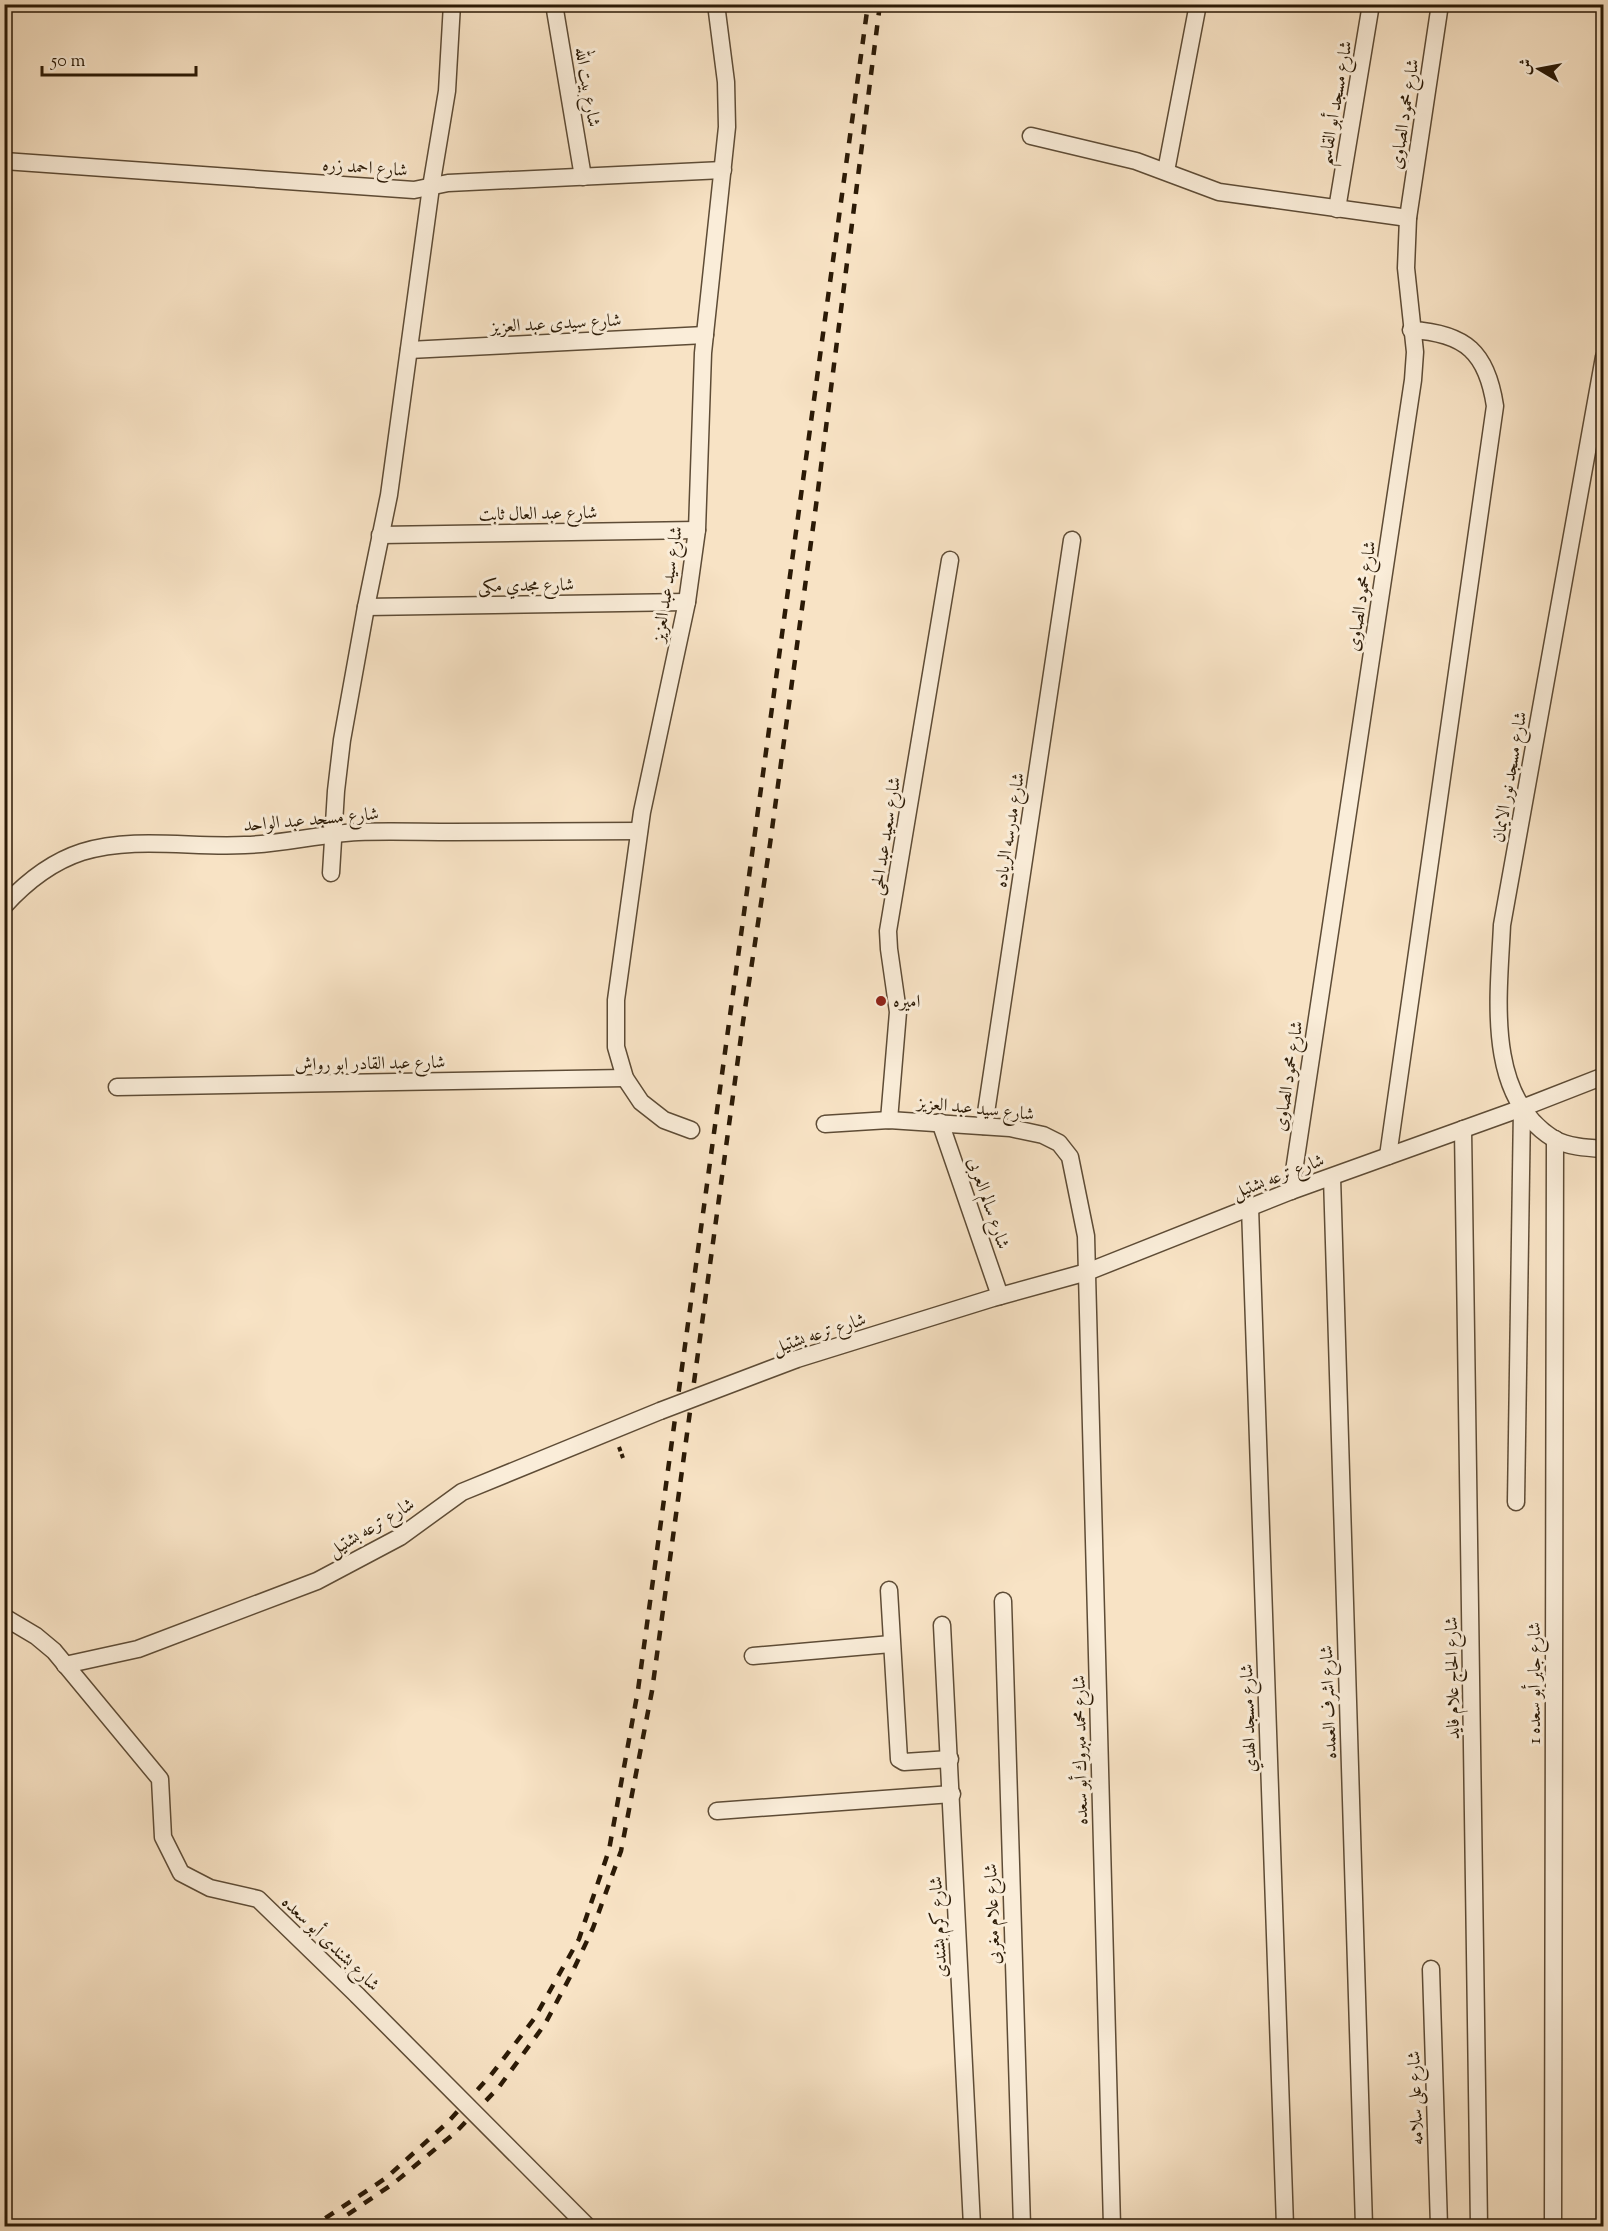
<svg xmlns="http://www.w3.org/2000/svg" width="1608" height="2231" font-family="'Sorts Mill Goudy',Amiri,serif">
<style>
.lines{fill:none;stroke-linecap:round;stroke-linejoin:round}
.minor-casing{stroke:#5e4c36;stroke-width:19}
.path{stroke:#2b1a06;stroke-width:4;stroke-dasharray:4.5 3;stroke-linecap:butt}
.minor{stroke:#faedd9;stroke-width:16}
.rail{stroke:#2b1a06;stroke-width:4.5;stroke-dasharray:10 10;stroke-linecap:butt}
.minor-bridge-casing{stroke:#5e4c36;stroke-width:19;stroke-linecap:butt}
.minor-bridge{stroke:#faedd9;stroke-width:16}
.poi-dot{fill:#8f2418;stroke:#faedd9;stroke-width:2}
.labels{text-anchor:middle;stroke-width:6;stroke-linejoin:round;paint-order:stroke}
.street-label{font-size:18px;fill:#2b1a06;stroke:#faedd9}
.poi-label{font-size:18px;fill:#2b1a06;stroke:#faedd9;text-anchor:start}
</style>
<rect width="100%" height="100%" fill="#f8e3c5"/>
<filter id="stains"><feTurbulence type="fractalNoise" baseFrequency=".00333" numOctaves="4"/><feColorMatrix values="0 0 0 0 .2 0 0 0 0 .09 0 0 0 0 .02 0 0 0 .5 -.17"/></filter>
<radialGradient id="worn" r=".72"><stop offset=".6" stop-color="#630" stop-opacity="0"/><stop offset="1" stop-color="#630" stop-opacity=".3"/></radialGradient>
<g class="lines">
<defs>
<g id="minor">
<polyline points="554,4 583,177"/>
<polyline points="1031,136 1136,161 1219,192 1408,218"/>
<polyline points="4,161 414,190 448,183 723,170"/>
<polyline points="1166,171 1198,4"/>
<polyline points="1337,209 1371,4"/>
<polyline points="409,350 705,335"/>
<path d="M 1604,357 L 1502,925 C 1499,994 1484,1096 1554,1139 C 1568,1147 1588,1148 1604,1149"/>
<polyline points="380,535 697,530"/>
<polyline points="366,607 687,602"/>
<polyline points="331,873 336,791 342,740 366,607 389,495 431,187 447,91 452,4"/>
<path d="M 4,906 C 26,882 51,862 82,852 C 135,836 191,848 245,845 C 283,844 320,834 358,832 C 389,831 421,832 453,832 C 515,832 577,831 639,831"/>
<polyline points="117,1087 625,1078"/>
<polyline points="889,1120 898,1012 889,949 888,931 950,560"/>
<polyline points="940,1122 1000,1296"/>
<polyline points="825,1124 889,1120 1010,1128 1043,1135 1059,1143 1070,1157 1086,1236 1112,2226"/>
<polyline points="984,1126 1072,540"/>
<polyline points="1463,1129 1479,2226"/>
<polyline points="691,1130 664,1120 641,1102 625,1078 616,1047 616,1000 642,812 687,602 697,530 703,353 727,127 726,82 716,4"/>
<path d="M 1388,1156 L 1495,406 C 1487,353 1466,333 1411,330"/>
<polyline points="1332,1177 1364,2226"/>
<polyline points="1291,1191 1413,380 1415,352 1406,268 1408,218 1440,4"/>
<polyline points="1250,1207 1285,2226"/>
<polyline points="797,1359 993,1298 1087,1272 1291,1191 1522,1108 1604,1076"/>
<polyline points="1516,1502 1522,1108"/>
<polyline points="889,1590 899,1759 904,1762 950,1759"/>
<polyline points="1003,1601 1022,2226"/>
<polyline points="4,1617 36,1636 54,1651 160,1779 163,1837 181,1873 210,1888 258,1899 357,1995"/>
<polyline points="942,1625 972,2226"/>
<polyline points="753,1656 891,1644"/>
<polyline points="65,1665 138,1649 317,1581 400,1537 462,1492 660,1411"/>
<polyline points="717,1811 952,1794"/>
<polyline points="1431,1969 1439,2226"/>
<polyline points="1553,2226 1555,1139"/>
</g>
</defs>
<use href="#minor" class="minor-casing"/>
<polyline class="path" points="619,1447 623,1458"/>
<use href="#minor" class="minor"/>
<g class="rail">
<polyline points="307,2226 324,2219 386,2178 447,2123 491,2075 534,2019 579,1939 609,1850 638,1690 868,4"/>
<polyline points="331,2226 394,2183 456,2132 499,2087 545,2024 571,1975 593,1928 621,1851 652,1691 743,1022 770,844 817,498 880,4"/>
</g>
<defs>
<g id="minor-bridge">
<polyline points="660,1411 797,1359"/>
<polyline points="357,1995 587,2226"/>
</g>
</defs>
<use href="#minor-bridge" class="minor-bridge-casing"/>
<use href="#minor-bridge" class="minor-bridge"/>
</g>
<circle class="poi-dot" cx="881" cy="1001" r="6"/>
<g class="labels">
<g class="street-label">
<text transform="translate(588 87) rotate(80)" y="6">شارع بيت الله</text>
<text transform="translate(1335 103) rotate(-80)" y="6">شارع مسجد أبو القاسم</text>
<text transform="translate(1404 114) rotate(-81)" y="6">شارع محمود الصاوى</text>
<text transform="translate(365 167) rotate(4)" y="6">شارع احمد زره</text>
<text transform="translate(556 323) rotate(-3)" y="6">شارع سيدى عبد العزيز</text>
<text transform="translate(538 513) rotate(-1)" y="6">شارع عبد العال ثابت</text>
<text transform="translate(667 584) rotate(-81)" y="6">شارع سيد عبد العزيز</text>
<text transform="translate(526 585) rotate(-1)" y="6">شارع مجدي مكى</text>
<text transform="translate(1361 596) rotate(-81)" y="6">شارع محمود الصاوى</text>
<text transform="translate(1509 777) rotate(-80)" y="6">شارع مسجد نور الايمان</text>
<text transform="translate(311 819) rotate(-5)" y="6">شارع مسجد عبد الواحد</text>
<text transform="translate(1009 830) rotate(-81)" y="6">شارع مدرسه الرياده</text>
<text transform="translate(885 836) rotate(-81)" y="6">شارع سعيد عبد الحى</text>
<text transform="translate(370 1063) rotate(-1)" y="6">شارع عبد القادر ابو رواش</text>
<text transform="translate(1288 1076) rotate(-81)" y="6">شارع محمود الصاوى</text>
<text transform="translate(976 1108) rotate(6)" y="6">شارع سيد عبد العزيز</text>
<text transform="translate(1278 1176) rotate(-21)" y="6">شارع ترعه بشتيل</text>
<text transform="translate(989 1203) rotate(71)" y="6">شارع سالم العربى</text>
<text transform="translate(819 1333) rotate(-18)" y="6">شارع ترعه بشتيل</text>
<text transform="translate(371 1527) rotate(-31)" y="6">شارع ترعه بشتيل</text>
<text transform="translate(1452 1678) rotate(-91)" y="6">شارع الحاج علام فايد</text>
<text transform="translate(1534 1683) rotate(-90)" y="6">شارع جابر أبو سعده 1</text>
<text transform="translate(1328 1702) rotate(-92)" y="6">شارع اشرف العمده</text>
<text transform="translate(1248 1718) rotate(-92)" y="6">شارع مسجد الهدي</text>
<text transform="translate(1080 1750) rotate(-91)" y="6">شارع محمد مبروك أبو سعده</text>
<text transform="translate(992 1914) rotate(-92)" y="6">شارع علام مغربى</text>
<text transform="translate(938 1927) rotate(-93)" y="6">شارع كرم بشندى</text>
<text transform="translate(331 1943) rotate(44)" y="6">شارع بشندى أبو سعده</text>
<text transform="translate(1415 2098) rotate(-92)" y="6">شارع على سلامه</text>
</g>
<g class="poi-label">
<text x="893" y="1007">اميره</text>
</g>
</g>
<rect width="1608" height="2231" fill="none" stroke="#f8e3c5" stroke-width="24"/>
<rect x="6" y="6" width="1596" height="2219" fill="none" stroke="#2b1a06" stroke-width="3"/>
<rect x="12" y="12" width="1584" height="2207" fill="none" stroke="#2b1a06" stroke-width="1.5"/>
<g transform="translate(1539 69) rotate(280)" stroke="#faedd9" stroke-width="4.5" paint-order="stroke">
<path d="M0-4.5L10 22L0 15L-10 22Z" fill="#2b1a06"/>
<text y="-9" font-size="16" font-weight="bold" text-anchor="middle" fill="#2b1a06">ش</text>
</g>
<path d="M42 66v9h154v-9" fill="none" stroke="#2b1a06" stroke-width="3"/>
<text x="51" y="66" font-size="18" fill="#2b1a06" stroke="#faedd9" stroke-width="4.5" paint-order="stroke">50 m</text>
<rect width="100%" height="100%" filter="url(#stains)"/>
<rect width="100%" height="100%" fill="url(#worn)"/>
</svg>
